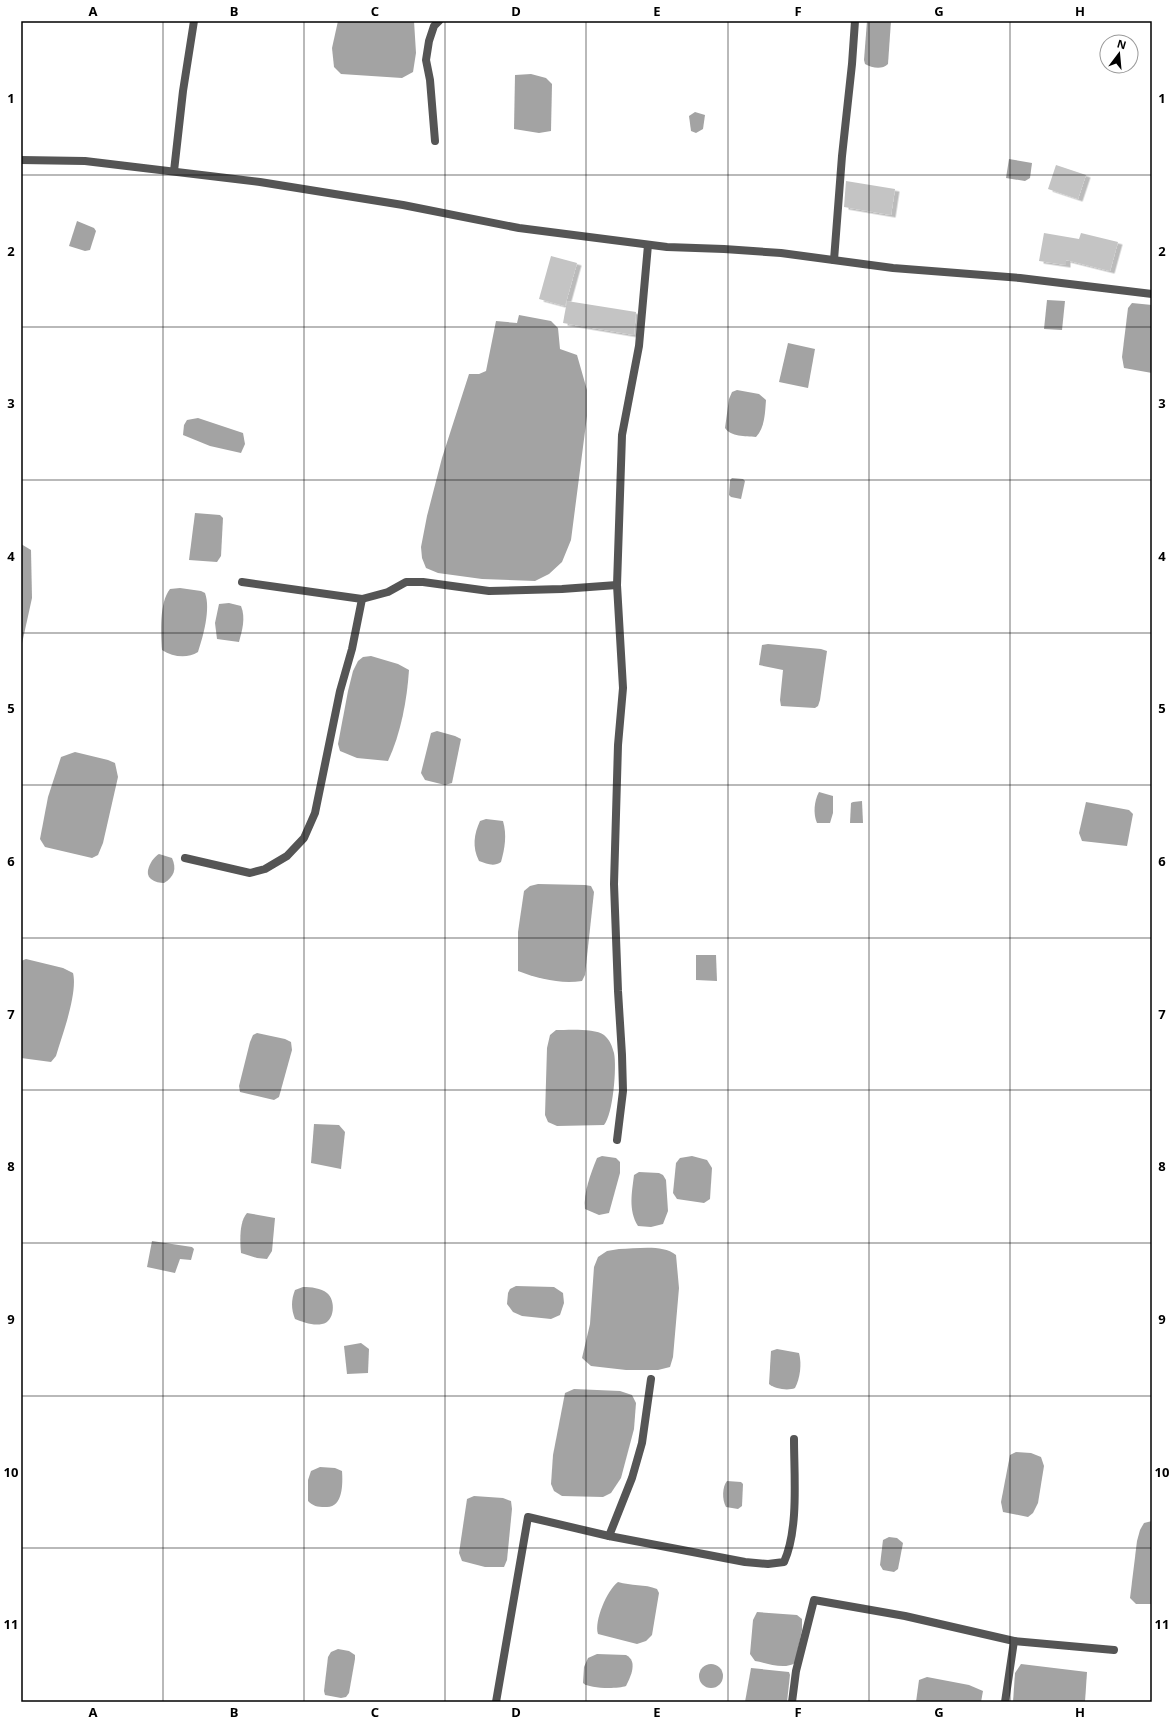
<svg xmlns="http://www.w3.org/2000/svg" width="1173" height="1723" font-family="'Noto Sans',sans-serif">
<style>
.water{fill:#a3a3a3}
.building{fill:#c4c4c4;filter:url(#shadow)}
.lines{fill:none;stroke-linecap:round;stroke-linejoin:round}
.street{stroke:#555;stroke-width:8}
.grid{fill:none;stroke:#000;stroke-width:1;stroke-opacity:0.55}
.neatline{fill:none;stroke:#000;stroke-width:1.5}
.grid-label{font-size:13px;text-anchor:middle;font-weight:bold;fill:#000}
</style>
<defs>
<filter id="shadow"><feDropShadow dx="4.5" dy="2.5" stdDeviation="0" flood-color="#0004"/></filter>
</defs>
<rect width="100%" height="100%" fill="#fff"/>
<g class="water">
<polygon points="338,21 414,21 416,53 413,72 402,78 341,74 334,67 332,48"/>
<path d="M 867,21 L 891,21 L 888,64 C 882,70 872,68 865,64 L 864,60 Z"/>
<polygon points="531,74 546,78 552,84 551,131 539,133 514,129 515,75"/>
<polygon points="695,112 705,115 703,129 696,133 691,131 689,116"/>
<polygon points="1009,159 1032,163 1030,178 1025,181 1006,178"/>
<polygon points="77,221 94,228 96,231 90,250 85,251 69,246"/>
<polygon points="1047,300 1065,301 1062,330 1044,329"/>
<polygon points="1132,303 1152,305 1152,373 1124,368 1122,357 1128,308"/>
<polygon points="519,315 551,321 558,328 560,349 577,355 587,390 587,416 571,540 562,562 549,574 535,581 482,579 438,573 426,568 422,558 421,547 427,516 442,458 469,374 479,374 486,371 496,321 517,323"/>
<polygon points="788,343 815,349 808,388 779,382"/>
<path d="M 737,390 L 759,394 L 766,400 C 765,413 765,427 756,437 C 745,436 731,437 725,428 L 729,399 L 732,392 Z"/>
<polygon points="198,418 243,433 245,444 241,453 210,446 183,435 184,425 187,420"/>
<polygon points="732,478 743,479 745,481 741,499 731,497 729,495 730,480"/>
<polygon points="195,513 220,515 223,518 221,556 217,562 189,560"/>
<polygon points="21,544 31,550 32,598 21,648"/>
<path d="M 180,588 L 201,591 L 205,593 C 211,609 203,637 198,652 C 187,659 173,657 162,650 C 161,633 159,603 170,589 Z"/>
<path d="M 229,603 L 241,606 C 246,618 242,631 239,642 L 217,639 L 215,623 L 219,604 Z"/>
<polygon points="768,644 821,649 827,651 820,700 818,706 815,708 781,706 780,700 783,670 759,665 762,645"/>
<path d="M 371,656 L 398,664 L 409,670 C 407,700 401,733 388,761 L 357,758 L 340,751 L 338,744 L 348,691 L 353,671 L 358,661 L 363,657 Z"/>
<polygon points="437,731 455,736 461,739 452,783 445,785 425,780 421,773 431,733"/>
<polygon points="75,752 108,760 115,763 118,777 103,843 98,855 92,858 45,847 40,839 48,797 61,757"/>
<path d="M 819,792 L 833,796 L 833,813 L 830,823 L 817,823 C 813,814 814,801 819,792 Z"/>
<polygon points="862,801 863,823 850,823 851,803 853,802"/>
<polygon points="1086,802 1129,810 1133,814 1127,846 1082,841 1079,833"/>
<path d="M 486,819 L 503,821 C 507,835 505,848 501,862 C 494,867 487,864 479,861 C 472,847 474,834 480,821 Z"/>
<path d="M 159,854 L 172,858 C 177,869 174,877 164,883 C 160,883 155,882 151,879 C 143,873 152,858 159,854 Z"/>
<path d="M 538,884 L 585,885 L 591,886 L 594,892 L 585,975 L 582,981 C 560,984 539,979 518,971 L 518,932 L 524,891 L 530,886 Z"/>
<polygon points="696,955 716,955 717,981 696,980"/>
<path d="M 26,959 L 63,968 L 73,973 C 78,993 62,1036 56,1056 L 51,1062 L 21,1058 L 21,961 Z"/>
<path d="M 556,1030 C 568,1030 595,1028 604,1035 C 610,1040 612,1046 614,1053 C 617,1067 613,1115 604,1125 L 557,1126 L 548,1122 L 545,1115 L 547,1048 L 550,1035 Z"/>
<polygon points="257,1033 285,1039 291,1042 292,1050 279,1097 274,1100 240,1092 239,1086 250,1042 253,1035"/>
<polygon points="314,1124 339,1125 345,1132 341,1169 311,1163"/>
<path d="M 602,1156 L 616,1158 L 620,1162 L 620,1173 L 609,1213 L 599,1215 L 585,1209 C 583,1193 591,1173 597,1158 Z"/>
<polygon points="692,1156 707,1160 712,1168 710,1199 704,1203 677,1199 673,1193 676,1163 680,1158"/>
<path d="M 639,1172 L 659,1173 L 663,1175 L 666,1180 L 668,1211 L 663,1224 L 651,1227 L 638,1226 C 628,1210 632,1192 634,1175 Z"/>
<path d="M 247,1213 L 275,1218 L 272,1251 L 267,1259 L 257,1258 L 241,1253 C 240,1241 239,1222 247,1213 Z"/>
<polygon points="152,1241 192,1247 194,1249 191,1260 180,1259 175,1273 147,1267"/>
<path d="M 619,1249 C 637,1249 662,1244 676,1255 L 679,1288 L 673,1357 L 670,1367 L 658,1370 L 626,1370 L 591,1366 L 582,1358 L 590,1324 L 594,1267 L 598,1257 L 607,1251 Z"/>
<polygon points="516,1286 554,1287 563,1293 564,1303 560,1315 551,1319 522,1316 513,1312 507,1304 508,1293 510,1289"/>
<path d="M 303,1287 C 311,1287 321,1288 327,1293 C 336,1300 335,1322 322,1324 C 313,1326 303,1322 295,1319 C 291,1309 291,1300 295,1290 Z"/>
<polygon points="361,1343 369,1349 368,1373 347,1374 344,1346"/>
<path d="M 777,1349 L 799,1353 C 802,1364 800,1379 795,1388 C 788,1391 775,1389 769,1384 L 771,1351 Z"/>
<polygon points="574,1389 620,1391 632,1395 636,1403 634,1429 621,1478 611,1493 603,1497 562,1496 554,1491 551,1484 553,1455 565,1393"/>
<polygon points="1016,1452 1031,1453 1041,1457 1044,1466 1038,1503 1033,1513 1028,1517 1003,1512 1001,1502 1010,1455"/>
<path d="M 320,1467 L 335,1468 L 342,1471 C 343,1484 343,1509 325,1507 C 317,1507 313,1506 308,1501 L 308,1480 L 311,1471 Z"/>
<path d="M 727,1481 L 741,1482 L 743,1484 L 742,1506 L 738,1509 L 726,1507 C 722,1500 722,1487 727,1481 Z"/>
<polygon points="474,1496 503,1498 511,1501 512,1509 507,1560 504,1567 485,1567 462,1561 459,1553 467,1499"/>
<polygon points="1152,1521 1152,1604 1136,1604 1130,1598 1137,1541 1140,1530 1144,1523"/>
<polygon points="889,1537 897,1538 903,1543 898,1569 894,1572 883,1570 880,1565 883,1540"/>
<path d="M 618,1582 C 631,1586 645,1584 657,1589 L 659,1593 L 652,1635 L 646,1641 L 637,1644 L 598,1634 C 594,1621 607,1590 618,1582 Z"/>
<path d="M 757,1612 L 797,1615 L 802,1619 L 802,1630 L 795,1663 C 784,1670 767,1663 755,1661 L 750,1654 L 753,1620 Z"/>
<polygon points="338,1649 349,1651 355,1655 355,1659 349,1693 346,1697 341,1698 325,1695 324,1691 328,1657 331,1652"/>
<path d="M 597,1654 L 626,1655 C 638,1661 631,1676 626,1686 C 618,1689 589,1689 583,1683 L 584,1667 L 588,1658 Z"/>
<polygon points="1021,1664 1087,1672 1085,1702 1013,1702 1015,1673"/>
<circle cx="711" cy="1676" r="12"/>
<polygon points="751,1668 789,1672 790,1675 787,1702 745,1702"/>
<polygon points="927,1677 969,1685 983,1691 981,1702 916,1702 919,1680"/>
</g>
<g class="building">
<polygon points="1056,165 1086,175 1078,199 1048,189"/>
<polygon points="846,181 895,189 891,215 844,207"/>
<polygon points="1044,233 1079,239 1081,233 1118,242 1110,271 1066,260 1066,265 1039,261"/>
<polygon points="551,256 577,263 565,306 539,299"/>
<polygon points="567,301 636,312 634,335 563,323"/>
</g>
<g class="lines">
<g class="street">
<polyline points="435,141 430,80 426,60 429,41 434,26 439,21"/>
<polyline points="21,160 85,161 260,182 403,205 519,228 667,247 724,249 781,253 893,268 1020,278 1152,294"/>
<polyline points="174,171 183,91 194,21"/>
<polyline points="834,260 842,156 852,64 855,21"/>
<polyline points="362,599 388,592 406,582 423,582 489,591 562,589 617,585"/>
<polyline points="185,858 250,873 265,869 287,856 304,838 315,813 340,691 352,649 362,599 242,582"/>
<polyline points="617,1140 623,1091 622,1055 618,991 614,884 618,745 623,688 617,585 622,435 639,346 648,245"/>
<polyline points="609,1536 632,1478 642,1443 651,1379"/>
<path d="M 496,1702 L 528,1517 L 609,1536 L 745,1562 L 768,1564 L 784,1562 C 799,1529 794,1475 794,1439"/>
<polyline points="792,1702 796,1671 814,1600 905,1616 1014,1641 1114,1650"/>
<polyline points="1005,1702 1014,1641"/>
</g>
</g>
<path class="grid" d="M 163,21 L 163,1702M 304,21 L 304,1702M 445,21 L 445,1702M 586,21 L 586,1702M 728,21 L 728,1702M 869,21 L 869,1702M 1010,21 L 1010,1702M 21,175 L 1152,175M 21,327 L 1152,327M 21,480 L 1152,480M 21,633 L 1152,633M 21,785 L 1152,785M 21,938 L 1152,938M 21,1090 L 1152,1090M 21,1243 L 1152,1243M 21,1396 L 1152,1396M 21,1548 L 1152,1548"/>
<rect width="1173" height="1723" fill="none" stroke="#ffffff" stroke-width="44"/>
<g transform="translate(1119 54) rotate(16)"><circle r="19" fill="#ffffff" stroke="#999999"/>
<path d="M0-3L7 15L0 10L-7 15Z" fill="#000000"/>
<text y="-6" font-size="11" font-weight="bold" text-anchor="middle" fill="#000000">N</text>
</g>
<rect x="22" y="22" width="1129" height="1679" class="neatline"/>
<g class="grid-label">
<text x="93" y="16">A</text>
<text x="234" y="16">B</text>
<text x="375" y="16">C</text>
<text x="516" y="16">D</text>
<text x="657" y="16">E</text>
<text x="798" y="16">F</text>
<text x="939" y="16">G</text>
<text x="1080" y="16">H</text>
<text x="11" y="103">1</text>
<text x="1162" y="103">1</text>
<text x="11" y="256">2</text>
<text x="1162" y="256">2</text>
<text x="11" y="408">3</text>
<text x="1162" y="408">3</text>
<text x="11" y="561">4</text>
<text x="1162" y="561">4</text>
<text x="11" y="713">5</text>
<text x="1162" y="713">5</text>
<text x="11" y="866">6</text>
<text x="1162" y="866">6</text>
<text x="11" y="1019">7</text>
<text x="1162" y="1019">7</text>
<text x="11" y="1171">8</text>
<text x="1162" y="1171">8</text>
<text x="11" y="1324">9</text>
<text x="1162" y="1324">9</text>
<text x="11" y="1477">10</text>
<text x="1162" y="1477">10</text>
<text x="11" y="1629">11</text>
<text x="1162" y="1629">11</text>
<text x="93" y="1717">A</text>
<text x="234" y="1717">B</text>
<text x="375" y="1717">C</text>
<text x="516" y="1717">D</text>
<text x="657" y="1717">E</text>
<text x="798" y="1717">F</text>
<text x="939" y="1717">G</text>
<text x="1080" y="1717">H</text>
</g>
</svg>
